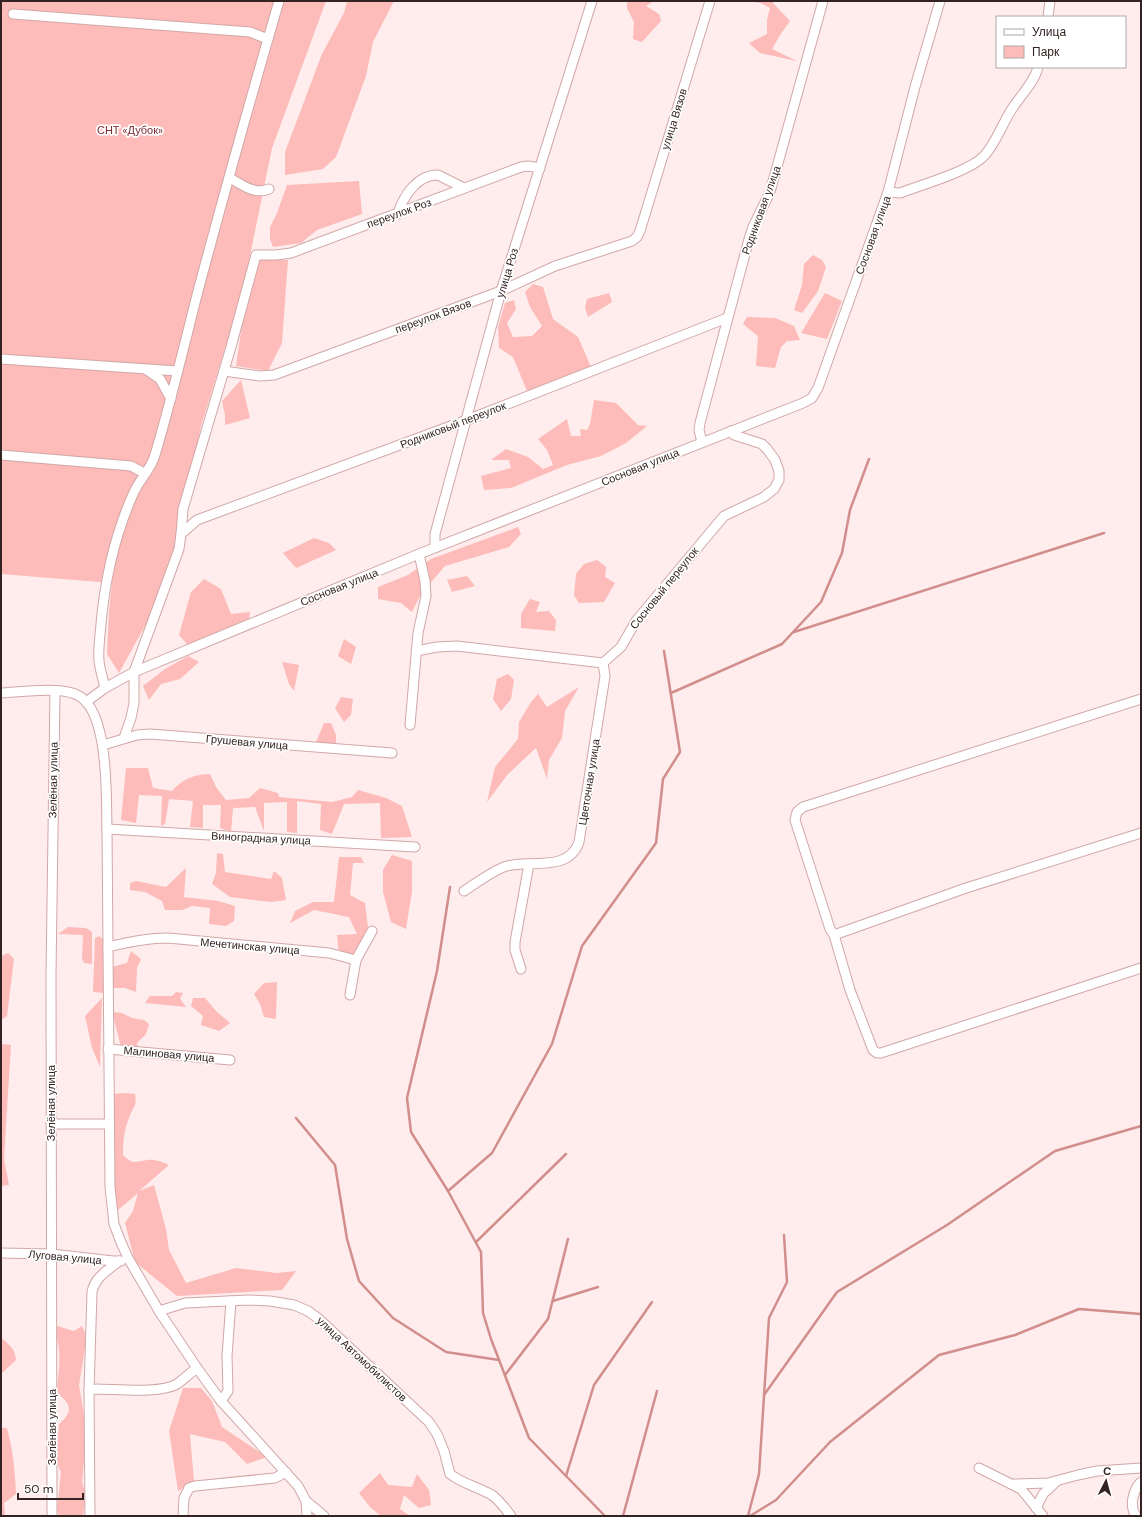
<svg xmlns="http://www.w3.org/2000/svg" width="1142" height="1517" font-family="'DM Sans',sans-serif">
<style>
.green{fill:#fdbbb9}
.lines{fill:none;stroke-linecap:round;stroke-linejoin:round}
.stream{stroke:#d18e8c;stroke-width:2.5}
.minor-casing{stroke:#d1a7a6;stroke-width:11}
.minor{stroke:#fff;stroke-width:9}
.labels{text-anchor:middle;stroke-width:3.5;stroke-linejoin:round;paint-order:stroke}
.street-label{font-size:11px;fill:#332322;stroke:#fff}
.park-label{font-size:11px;fill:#7c2b2f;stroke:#fff}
</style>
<rect width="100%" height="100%" fill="#feedec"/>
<g class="green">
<polygon points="1,1 326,1 272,148 243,290 201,426 172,577 119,673 107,654 109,611 112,583 1,574"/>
<polygon points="347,1 394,1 373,42 366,76 336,157 323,169 285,175 285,152 322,54 344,13"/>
<polygon points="627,1 654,1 646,6 659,14 661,21 642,42 633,39 634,22 627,8"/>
<polygon points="747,1 774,1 773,3 790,21 780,35 772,49 797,61 760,53 749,43 767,34 767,20 770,8 761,3"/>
<polygon points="359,181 362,214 317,230 301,243 273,247 270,239 270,227 277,213 287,185"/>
<polygon points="813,255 822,260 826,267 818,291 802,313 794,310 802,285 804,264"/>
<polygon points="260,260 288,260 282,343 268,371 236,366 242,325"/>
<polygon points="533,284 543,287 553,319 578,337 591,367 527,391 513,357 499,348 498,327 505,303 514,300 516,309 507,323 513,337 532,336 542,326 530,307 525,292"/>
<polygon points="609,293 612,302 588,317 585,307 587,299"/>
<polygon points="825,293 842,301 827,339 801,333"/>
<polygon points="747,317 775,318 794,326 800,340 787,341 781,347 775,368 756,366 758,336 743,324"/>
<polygon points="241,380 250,418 225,425 225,415 222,401"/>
<polygon points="594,400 616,403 638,425 647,426 626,443 601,456 567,465 511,488 484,490 481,476 511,468 509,460 491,460 506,449 528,457 543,469 553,465 547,450 538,439 567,419 571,436 581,436 580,429 587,430 590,424"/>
<polygon points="518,527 521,534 509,547 445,566 421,594 412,612 401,603 378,599 378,587 408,575 431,559"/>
<polygon points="314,538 329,543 336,550 296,568 283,553"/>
<polygon points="597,560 606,567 605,577 615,583 604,602 579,603 574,595 576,574 584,564"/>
<polygon points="467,576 475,586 452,592 447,580"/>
<polygon points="204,579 221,589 231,614 250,612 248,625 191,649 179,635 191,592"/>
<polygon points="530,599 540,602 536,612 549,611 556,620 555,631 521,628 521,614"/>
<polygon points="344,639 356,647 351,664 338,656"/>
<polygon points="188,656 199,662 180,679 161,684 149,700 143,686 165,669"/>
<polygon points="282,662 299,665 294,691 289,684"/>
<polygon points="508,674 514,680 511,699 501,711 493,699 497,679"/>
<polygon points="579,687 565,711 562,738 549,760 547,779 536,748 508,774 487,802 495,767 518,739 519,722 531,702 538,694 547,707"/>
<polygon points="341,697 353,699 351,715 344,722 335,708"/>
<polygon points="324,723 331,723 336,735 336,749 314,747"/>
<path d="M 126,768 L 148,768 L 153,788 L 172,791 C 184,778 193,775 210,774 L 216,787 L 226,800 L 249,798 L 260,788 L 278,793 L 279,797 L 332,802 L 352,797 L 358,790 L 386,798 L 402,806 L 412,837 L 381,838 L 380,803 L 344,804 L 332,834 L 320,830 L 321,804 L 297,801 L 297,833 L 287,832 L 287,802 L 264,803 L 264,831 L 255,807 L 233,808 L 231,832 L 220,828 L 221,805 L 203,805 L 203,828 L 190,827 L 193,801 L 169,799 L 165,824 L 161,826 L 162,796 L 139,795 L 136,823 L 121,820 Z"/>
<polygon points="217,853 223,854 225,872 271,879 274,871 282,878 286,900 271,902 230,897 212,884 216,873"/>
<polygon points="392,855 412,861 412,891 406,929 391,922 383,892 383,870"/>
<polygon points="339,857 361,857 364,863 353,863 350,895 365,903 369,936 359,954 339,956 337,935 357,934 349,917 314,910 290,923 295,911 313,902 334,902"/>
<polygon points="186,868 184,897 218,901 235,906 234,921 226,926 209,924 210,908 192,906 182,910 165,910 162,901 145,892 130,890 130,883 136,881 166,887"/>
<polygon points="68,927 86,928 92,932 92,964 84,963 82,959 83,935 58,934"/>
<polygon points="99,936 104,940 103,965 105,981 105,993 93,992 95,938"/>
<polygon points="131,951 141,959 137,968 136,992 125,988 114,988 111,981 112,967 127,963"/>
<polygon points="8,953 14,959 7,1016 1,1020 1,956"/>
<polygon points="277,982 276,1019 264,1017 260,1004 254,994 264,983"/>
<polygon points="176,992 183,993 180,999 186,1007 145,1003 150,996 172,996"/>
<polygon points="102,998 100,1067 92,1048 85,1016"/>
<polygon points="193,998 205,998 217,1012 230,1023 219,1031 201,1025 203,1016 191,1006"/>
<polygon points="112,1012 122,1013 132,1018 144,1020 149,1024 146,1034 137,1043 138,1048 121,1047"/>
<polygon points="1,1044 11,1045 4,1159 9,1185 1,1186"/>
<path d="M 125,1093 L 135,1094 C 137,1108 133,1106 129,1118 C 124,1130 123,1142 123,1155 C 133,1165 135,1162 147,1160 C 154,1159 163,1162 169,1165 L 139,1191 L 154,1185 L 166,1229 L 169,1250 L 186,1283 L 236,1268 L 277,1273 L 296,1271 L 282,1290 L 177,1296 L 135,1262 L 125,1223 L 133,1211 L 138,1193 L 118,1210 L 112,1185 L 112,1094 Z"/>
<path d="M 57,1326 L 74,1331 L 82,1326 L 85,1333 L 86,1342 L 79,1385 L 84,1415 L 84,1462 L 82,1482 L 86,1495 L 83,1516 L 60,1516 L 57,1511 L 61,1472 L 56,1461 L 59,1424 C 74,1411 71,1404 57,1393 C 58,1374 63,1351 55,1334 Z"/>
<path d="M 1,1338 C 10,1345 15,1349 16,1360 L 1,1374 Z"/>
<polygon points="183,1388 201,1388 212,1401 222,1427 267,1457 247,1464 225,1442 190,1434 194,1482 178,1491 169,1431"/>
<path d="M 1,1428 L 7,1428 C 13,1450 15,1471 16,1494 L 4,1503 L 5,1516 L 1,1516 Z"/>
<polygon points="380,1473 388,1485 412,1487 417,1474 429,1490 431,1505 419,1508 404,1495 400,1509 410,1516 381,1516 370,1507 359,1493"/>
</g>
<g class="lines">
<g class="stream">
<polyline points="794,632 1104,533"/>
<polyline points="671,693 782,644 821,602 842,553 850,510 869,459"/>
<polyline points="450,887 437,971 407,1098 411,1132 448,1191 481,1252 483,1313 491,1339 529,1438 605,1516"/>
<polyline points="296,1118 335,1165 347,1239 359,1281 393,1318 446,1352 499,1360"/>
<polyline points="448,1191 492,1153 552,1044 582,946 656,843 663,779 680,752 664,651"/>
<polyline points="476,1242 566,1154"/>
<polyline points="553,1301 598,1287"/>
<polyline points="505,1375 548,1319 568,1239"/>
<polyline points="764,1395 837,1292 947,1225 1055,1151 1141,1126"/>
<polyline points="566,1476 594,1385 652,1302"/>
<polyline points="623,1516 657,1391"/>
<polyline points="748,1516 759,1474 769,1318 787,1282 784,1235"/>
<polyline points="750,1516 776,1500 830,1442 939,1355 1015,1335 1079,1309 1141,1314"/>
</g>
<defs>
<g id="minor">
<polyline points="13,14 250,32 268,39"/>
<polyline points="1048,17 1050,1"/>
<path d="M 230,178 C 242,185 255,195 269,189"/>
<path d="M 888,192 L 900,193 C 921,185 970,171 984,156 C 997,142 1003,121 1014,106 C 1022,94 1035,81 1038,67"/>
<path d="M 398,214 C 403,196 418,174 438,175 L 464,188"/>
<polyline points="1,359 177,371"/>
<polyline points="147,370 160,379 171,399"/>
<polyline points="224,371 260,376 274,375 501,291 555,266 632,241 637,237 640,231 710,1"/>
<polyline points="702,442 699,430 700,423 749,239 753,227 770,192 823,1"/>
<polyline points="1,455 131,466 144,473"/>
<polyline points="181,534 197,520 205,517 467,420 727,318"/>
<polyline points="437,547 435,543 435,534 501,291 592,1"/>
<polyline points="416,651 437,647 457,646 603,663 621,647 636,621 724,516 764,497 774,489 779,480 779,471 775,460 767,449 762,444 734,435 731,431"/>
<path d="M 105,688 C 103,679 100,670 99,661 C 98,649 100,636 101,624 C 105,579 115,534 134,492 C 140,479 151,469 155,455 C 171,401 184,346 198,291 C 224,194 251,97 279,1"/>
<path d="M 1,693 C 21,692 57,687 75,694 C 110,706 106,799 107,829 L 110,1187 L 114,1224 L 120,1240 L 128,1258 L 159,1311 L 197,1368 L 221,1401 L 298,1486 L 306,1501 L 307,1516"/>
<polyline points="86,702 105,688 134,672 419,554 803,403 812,398 818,388 888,192 915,87 940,1"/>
<polyline points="410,725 418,633 426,596 425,581 419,554"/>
<polyline points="124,738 131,718 134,703 134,672 179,549 181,534 183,509 231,347 256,255 276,255 291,253 521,167 528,166 540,168"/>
<polyline points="103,745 137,735 150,734 392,753"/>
<polyline points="107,829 415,847"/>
<polyline points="1141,833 966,888 834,935 850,990 873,1050 877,1053 881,1053 1141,968"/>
<path d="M 464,891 C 475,884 495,869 507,866 C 531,860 569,872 579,842 L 605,676 L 603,663"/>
<polyline points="834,935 830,929 795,820 797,812 803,807 1141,699"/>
<path d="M 108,947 C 128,942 147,938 168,938 L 329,953 L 356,960 L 350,995"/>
<polyline points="356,960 372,931"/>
<polyline points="521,969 515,950 515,942 529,864"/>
<polyline points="108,1049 230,1060"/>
<polyline points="51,1124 109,1124"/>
<polyline points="1,1253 52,1254 113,1261 121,1261"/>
<path d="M 159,1311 L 185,1303 L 248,1300 L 270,1301 L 294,1305 L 308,1311 L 319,1319 L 429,1422 L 437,1434 L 444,1451 L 450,1474 C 463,1484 478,1487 492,1495 C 500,1501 505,1508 511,1516"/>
<path d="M 89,1391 L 96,1389 C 116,1389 161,1394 177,1384 C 184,1379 190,1373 197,1368"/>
<polyline points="221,1401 228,1391 227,1356 231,1301"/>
<polyline points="979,1468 1021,1489 1043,1516"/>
<polyline points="1014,1484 1048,1483 1078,1475 1097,1471 1141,1468"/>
<polyline points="306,1501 324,1516"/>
<polyline points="1036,1508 1043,1494 1057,1481"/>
<polyline points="52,1516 51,974 55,691"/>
<path d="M 90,1516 L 89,1391 L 92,1292 C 95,1277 107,1271 119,1261"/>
<polyline points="183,1516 184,1498 189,1488 195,1486 275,1478 286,1472"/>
<path d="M 1136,1516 C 1129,1506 1133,1490 1141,1482"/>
</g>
</defs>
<use href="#minor" class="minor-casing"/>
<use href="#minor" class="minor"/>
</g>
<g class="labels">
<g class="street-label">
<text transform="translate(674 119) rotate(-73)" y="4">улица Вязов</text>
<text transform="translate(761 210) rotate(-70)" y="4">Родниковая улица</text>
<text transform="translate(399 213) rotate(-20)" y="4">переулок Роз</text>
<text transform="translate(873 235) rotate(-70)" y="4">Сосновая улица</text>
<text transform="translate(507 273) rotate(-73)" y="4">улица Роз</text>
<text transform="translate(433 316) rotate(-20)" y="4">переулок Вязов</text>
<text transform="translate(453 425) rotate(-21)" y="4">Родниковый переулок</text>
<text transform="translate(640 467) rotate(-22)" y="4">Сосновая улица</text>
<text transform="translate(339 587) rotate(-22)" y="4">Сосновая улица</text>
<text transform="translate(664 588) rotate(-51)" y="4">Сосновый переулок</text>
<text transform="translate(247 742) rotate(5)" y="4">Грушевая улица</text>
<text transform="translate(53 780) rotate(-89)" y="4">Зелёная улица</text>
<text transform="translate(589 782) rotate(-81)" y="4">Цветочная улица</text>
<text transform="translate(261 838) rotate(3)" y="4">Виноградная улица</text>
<text transform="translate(250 946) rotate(5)" y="4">Мечетинская улица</text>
<text transform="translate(169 1054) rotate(5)" y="4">Малиновая улица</text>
<text transform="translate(51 1103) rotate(-90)" y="4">Зелёная улица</text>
<text transform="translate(65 1257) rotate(5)" y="4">Луговая улица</text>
<text transform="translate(362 1359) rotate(43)" y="4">улица Автомобилистов</text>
<text transform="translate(52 1427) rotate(-90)" y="4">Зелёная улица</text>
</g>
<g class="park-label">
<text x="130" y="134">СНТ «Дубок»</text>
</g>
</g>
<rect width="1142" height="1517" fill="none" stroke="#332322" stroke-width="4"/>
<rect x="996" y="16" width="130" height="52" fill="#ffffff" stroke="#ada7a7"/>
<rect x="1004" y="29" width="20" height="6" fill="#ffffff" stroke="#ada7a7"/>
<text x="1032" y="36" font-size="12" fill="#332322">Улица</text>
<rect x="1004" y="46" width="20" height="12" fill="#fdbbb9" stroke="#ada7a7"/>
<text x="1032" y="56" font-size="12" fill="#332322">Парк</text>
<g transform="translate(1106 1481) rotate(6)" stroke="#ffffff" stroke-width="3" paint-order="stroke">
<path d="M0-3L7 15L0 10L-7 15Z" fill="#332322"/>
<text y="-6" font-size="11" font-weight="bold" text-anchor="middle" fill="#332322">С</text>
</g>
<path d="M18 1493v6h65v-6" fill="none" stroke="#332322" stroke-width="2"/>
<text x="24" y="1493" font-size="12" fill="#332322" stroke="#ffffff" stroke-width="3" paint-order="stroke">50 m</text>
</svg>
